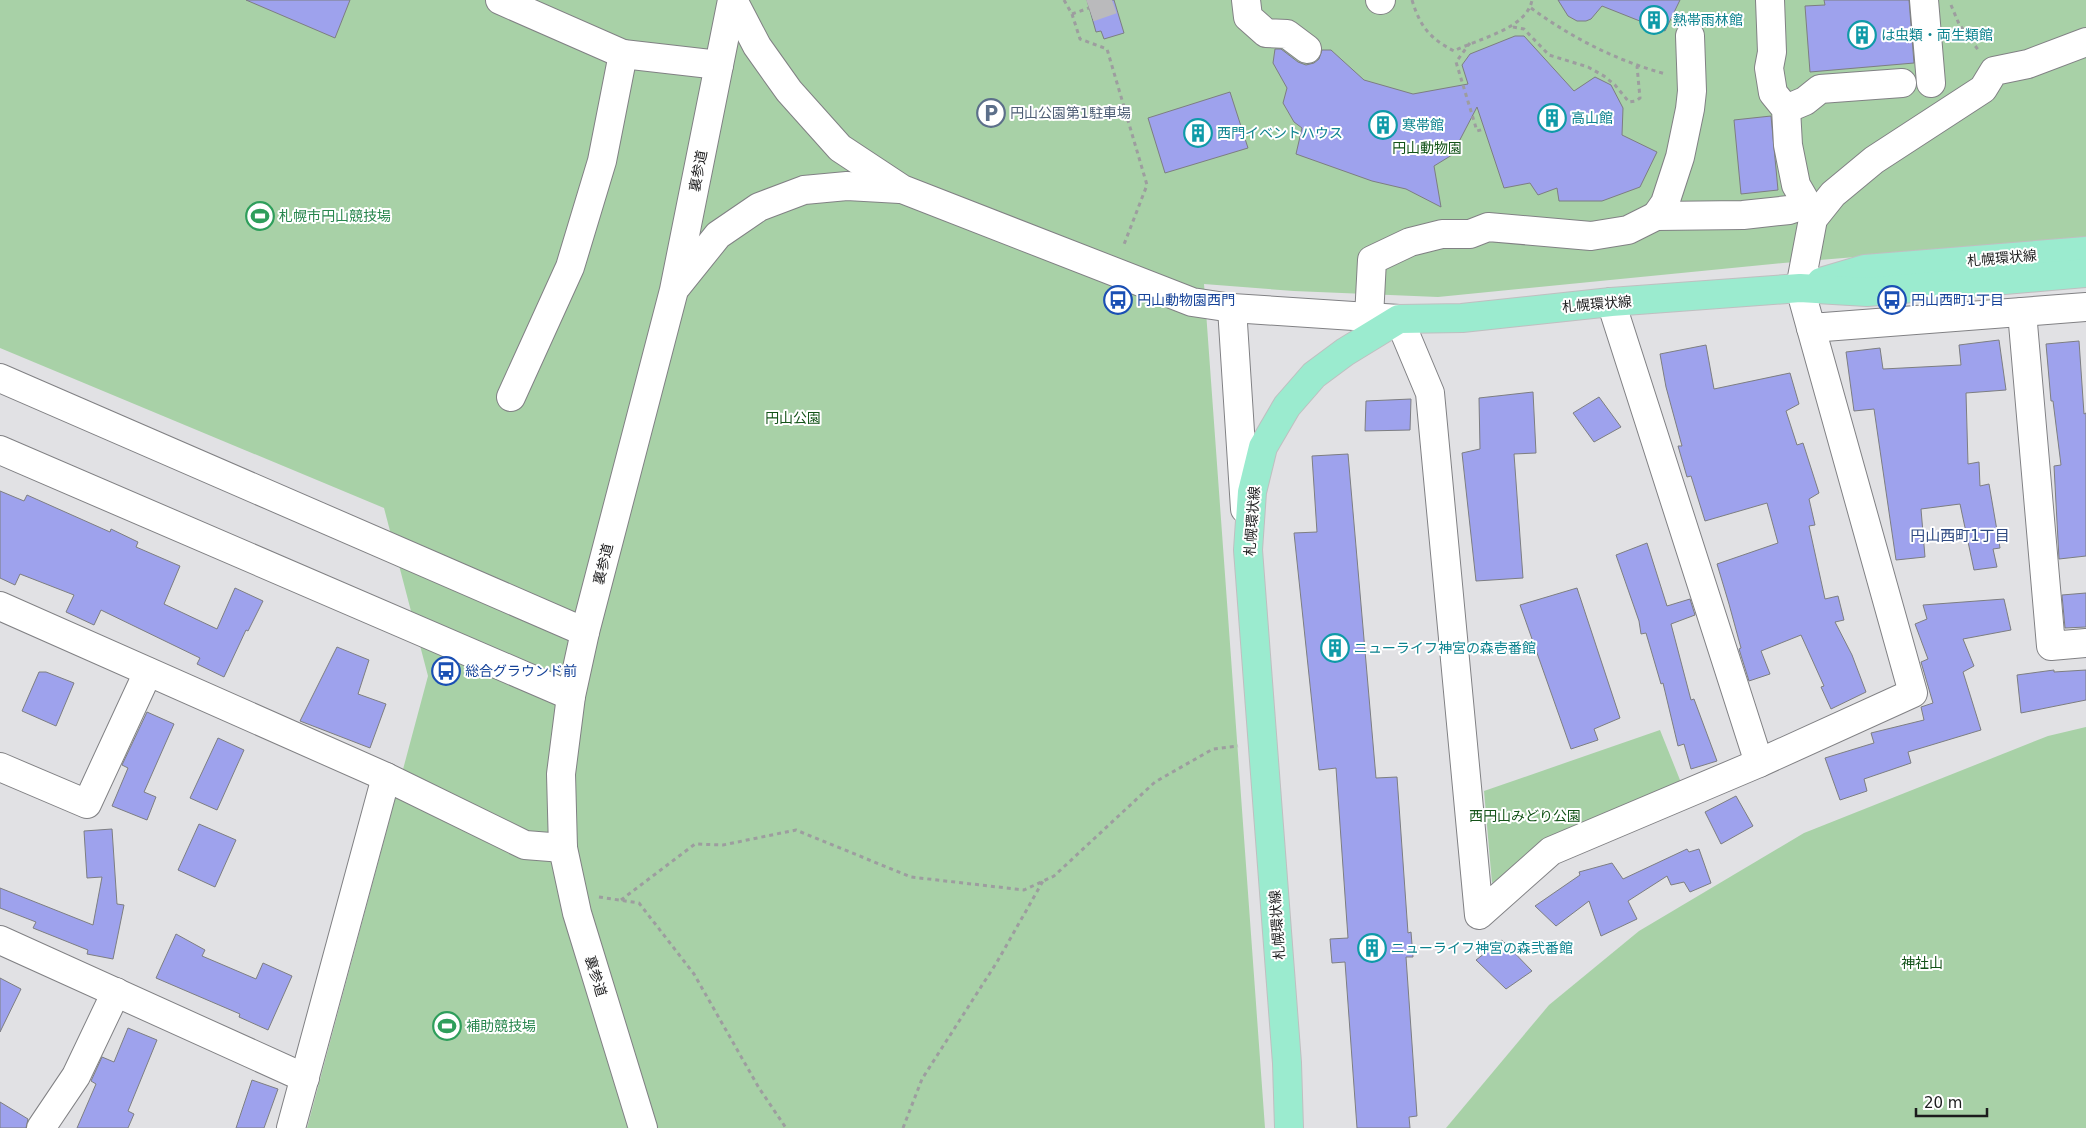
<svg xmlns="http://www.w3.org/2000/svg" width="2086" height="1128" font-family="'DejaVu Sans','Noto Sans JP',sans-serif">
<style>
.green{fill:#a8d1a7}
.building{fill:#9ea2ed;stroke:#7d7e81}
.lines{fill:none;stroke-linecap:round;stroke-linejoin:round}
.minor-tunnel{stroke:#bababc;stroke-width:28;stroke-dasharray:28 14;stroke-linecap:butt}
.minor-casing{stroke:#818184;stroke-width:30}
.major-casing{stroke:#bfbfc0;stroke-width:30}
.path{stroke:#9d9d9f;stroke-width:3;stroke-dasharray:4 4;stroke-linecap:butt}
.minor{stroke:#fff;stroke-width:28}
.major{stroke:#9bebcf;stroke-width:28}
.labels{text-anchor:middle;stroke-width:4;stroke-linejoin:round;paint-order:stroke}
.culture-label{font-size:14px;fill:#0d838f;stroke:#fff;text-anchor:start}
.service-label{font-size:14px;fill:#4e5e75;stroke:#fff;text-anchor:start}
.park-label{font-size:14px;fill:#135318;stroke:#fff}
.street-label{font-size:14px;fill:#1c1c1d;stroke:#fff}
.leisure-label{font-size:14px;fill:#27864d;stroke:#fff;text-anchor:start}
.transit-label{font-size:14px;fill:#164399;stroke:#fff;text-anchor:start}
.neighbourhood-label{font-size:15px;fill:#2d4981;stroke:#fff}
</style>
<rect width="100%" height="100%" fill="#e1e1e4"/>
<g class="green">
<polygon points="0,0 2086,0 2086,238 1783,263 1438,297 1294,291 1204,284 1265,1128 307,1128 428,676 384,508 0,348"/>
<polygon points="2086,727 2086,1128 1446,1128 1549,1005 1639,931 1804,833 2048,736"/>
<polygon points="1660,730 1682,785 1560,839 1492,883 1484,791"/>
</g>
<g class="building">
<polygon points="246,0 350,0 335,38"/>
<polygon points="1087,0 1114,0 1124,33 1104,39 1101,31 1096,32"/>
<polygon points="1558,0 1680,0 1665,31 1602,6 1591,19 1586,21 1577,21 1568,16"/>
<polygon points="1824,0 1909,0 1914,63 1810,72 1805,6 1825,5"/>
<polygon points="1515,36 1524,36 1574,91 1595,77 1611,85 1623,108 1622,135 1657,152 1640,187 1602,201 1559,201 1557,188 1538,195 1530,183 1504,188 1477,107 1452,155 1434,166 1441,207 1406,189 1372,181 1296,154 1302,128 1294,122 1283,103 1287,88 1273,63 1275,49 1281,49 1298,62 1306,65 1314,63 1319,59 1322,50 1331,50 1364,80 1413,94 1468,84 1462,65 1470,54"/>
<polygon points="1230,92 1248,148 1165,173 1148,118"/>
<polygon points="1771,116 1778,190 1741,194 1734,120"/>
<polygon points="1999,340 2006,390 1966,393 1968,464 1979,462 1980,486 1989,484 2000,548 1993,549 1997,567 1974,570 1960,504 1921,509 1925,557 1896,560 1874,409 1854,411 1846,352 1880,348 1883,369 1961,365 1959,345"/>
<polygon points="2079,341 2084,414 2086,413 2086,556 2059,559 2054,466 2061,465 2053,401 2051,401 2046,344"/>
<polygon points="1706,345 1714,389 1790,373 1799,404 1786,411 1797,445 1803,443 1819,493 1809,499 1815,525 1809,526 1825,599 1838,596 1844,620 1835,622 1852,655 1866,692 1831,709 1821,687 1824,686 1801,635 1761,651 1770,674 1749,681 1739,649 1741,648 1729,604 1717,564 1778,543 1767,503 1705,521 1691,476 1687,477 1678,446 1682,446 1666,387 1660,354"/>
<polygon points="1533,392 1536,453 1514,454 1523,578 1476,581 1462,453 1480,449 1479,398"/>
<polygon points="1599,397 1621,427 1594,442 1573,413"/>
<polygon points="1411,399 1410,430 1365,431 1366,401"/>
<polygon points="1348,454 1376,778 1397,777 1408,933 1411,932 1413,957 1406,957 1417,1116 1409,1117 1410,1128 1357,1128 1345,962 1332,963 1330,939 1348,938 1336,768 1319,770 1294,533 1317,532 1312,456"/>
<polygon points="0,491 24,501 27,495 110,532 111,529 138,542 136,547 180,566 164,604 217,629 235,588 263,601 248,631 246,630 224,677 197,664 200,658 101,610 94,625 66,612 74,595 20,574 15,585 0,578"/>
<polygon points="1647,543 1667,606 1690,599 1695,615 1671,624 1691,700 1694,699 1717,761 1691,769 1684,744 1678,746 1663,683 1661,684 1646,633 1641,634 1639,621 1616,555"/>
<polygon points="1577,588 1620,718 1594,729 1598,740 1571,749 1520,605"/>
<polygon points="2086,593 2086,627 2065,628 2062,595"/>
<polygon points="2004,599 2011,630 1963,639 1974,666 1963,672 1981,730 1908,752 1911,763 1864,779 1867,791 1840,800 1825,758 1874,743 1871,733 1924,720 1921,707 1933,703 1921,662 1928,659 1915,624 1927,619 1923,605"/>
<polygon points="337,647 369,660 358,694 386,704 370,748 300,721"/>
<polygon points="2054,670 2054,672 2086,670 2086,700 2021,713 2017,675"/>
<polygon points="39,672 46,672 74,683 56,726 22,711"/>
<polygon points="147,712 174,724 144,792 156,797 147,820 112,806 128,768 122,765"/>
<polygon points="218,738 244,750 217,810 190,798"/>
<polygon points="1736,796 1753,826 1721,844 1705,812"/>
<polygon points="199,824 236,840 215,887 178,870"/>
<polygon points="112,829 117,904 124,905 113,959 87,954 88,950 33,928 36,922 0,908 0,888 93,925 102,877 87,878 84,831"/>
<polygon points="1687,849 1689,852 1699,849 1711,883 1690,892 1684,882 1671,885 1667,876 1628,901 1637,919 1601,936 1589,901 1556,926 1535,906 1580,875 1579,872 1612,863 1623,879"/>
<polygon points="176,934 205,950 202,956 256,979 263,963 292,976 268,1030 239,1017 240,1014 156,978"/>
<polygon points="1502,940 1532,971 1506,989 1476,960"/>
<polygon points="0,978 21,989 0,1032"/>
<polygon points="128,1028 157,1040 128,1111 134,1114 128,1128 77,1128 96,1084 91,1081 102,1057 114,1062"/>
<polygon points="252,1080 278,1089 264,1128 236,1128"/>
<polygon points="0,1102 28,1119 26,1128 0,1128"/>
</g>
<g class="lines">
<polyline class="minor-tunnel" points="1089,8 1112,0"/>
<defs>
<g id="minor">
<polyline points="500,0 623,54 719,65"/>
<polyline points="733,0 757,46 789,91 840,148 902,189 1192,302 1232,308 1399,319 1430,393 1479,915 1551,851 1759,763 1913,693 1811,328"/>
<polyline points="1246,0 1248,17 1266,33 1287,34 1307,49"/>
<polyline points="1380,0 1381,0"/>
<polyline points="1770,0 1772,52 1769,68 1773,93 1786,109 1788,145 1796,185 1807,204"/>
<polyline points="1924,0 1931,83"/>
<polyline points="2086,42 2028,64 1994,71 1983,89 1874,160 1833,194 1813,219 1800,288 1811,328 2086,307"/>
<polyline points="1786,109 1805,101 1820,89 1902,83"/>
<polyline points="1656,216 1665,203 1680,157 1690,109 1692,91 1690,36"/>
<polyline points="677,286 718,235 759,207 804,190 847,186 900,189"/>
<polyline points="1611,302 1759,763"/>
<polyline points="1232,308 1245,509"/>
<polyline points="2022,312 2051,646 2086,643"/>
<polyline points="1369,317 1372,260 1410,242 1442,234 1470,234 1488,227 1591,236 1628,230 1656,216 1743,215 1789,210 1807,204 1813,219"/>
<polyline points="0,378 585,632"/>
<polyline points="511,397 570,267 602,161 623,54"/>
<polyline points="0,450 571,696"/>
<polyline points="0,606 386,777 525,845 563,848"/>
<polyline points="0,767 87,804 148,672"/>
<polyline points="0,940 305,1078"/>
<polyline points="41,1128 76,1076 116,992"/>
<polyline points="291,1128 386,777"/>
<polyline points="643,1128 577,913 563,848 561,774 571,696 585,632 674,290 732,0"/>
</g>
<g id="major">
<polyline points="1821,282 1865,269 2086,251"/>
<polyline points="1289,1128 1287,1063 1248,550 1252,492 1263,447 1287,406 1314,375 1345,352 1399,319 1462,318 1611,302 1800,288 1867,292 2086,273"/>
</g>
</defs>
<use href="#minor" class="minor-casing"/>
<use href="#major" class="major-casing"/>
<g class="path">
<polyline points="1064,0 1072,14 1080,39 1107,49 1147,185 1123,247"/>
<path d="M 1412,0 C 1420,26 1429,38 1454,51 C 1477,39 1527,29 1532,0"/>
<polyline points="1951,5 1959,24 1979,51"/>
<path d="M 1531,8 C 1572,38 1617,61 1666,74"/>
<polyline points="1072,14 1089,8"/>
<polyline points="1513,27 1524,29 1549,55 1588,67 1604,76 1615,85 1629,102 1636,101 1640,98 1637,66"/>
<polyline points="1470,43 1456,62 1477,131 1484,129"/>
<polyline points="599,897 639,903 694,974 759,1088 786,1128"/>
<polyline points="621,900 695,844 723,845 796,830 911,877 1024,890 1054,876 1155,782 1213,749 1238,746"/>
<polyline points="903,1128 922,1079 997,962 1043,881"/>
</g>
<use href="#minor" class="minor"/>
<use href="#major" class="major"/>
</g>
<defs>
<symbol id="building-ring" viewBox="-11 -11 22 22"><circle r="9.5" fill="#fff" stroke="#0f9aa8" stroke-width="1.5"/><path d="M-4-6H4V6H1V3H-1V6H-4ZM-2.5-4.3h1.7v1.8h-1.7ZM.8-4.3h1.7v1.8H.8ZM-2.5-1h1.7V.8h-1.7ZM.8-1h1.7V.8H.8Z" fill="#0f9aa8"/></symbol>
<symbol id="parking-ring" viewBox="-11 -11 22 22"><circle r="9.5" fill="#fff" stroke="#5c6f8a" stroke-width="1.5"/><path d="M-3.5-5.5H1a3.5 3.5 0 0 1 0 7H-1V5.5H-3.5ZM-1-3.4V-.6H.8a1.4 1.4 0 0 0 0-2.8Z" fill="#5c6f8a"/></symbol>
<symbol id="stadium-ring" viewBox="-11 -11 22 22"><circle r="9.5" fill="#fff" stroke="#2e9e5b" stroke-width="1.5"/><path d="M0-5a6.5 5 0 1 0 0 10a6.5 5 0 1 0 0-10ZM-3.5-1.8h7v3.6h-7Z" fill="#2e9e5b"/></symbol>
<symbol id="bus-ring" viewBox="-11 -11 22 22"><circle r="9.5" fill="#fff" stroke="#1a4fb4" stroke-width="1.5"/><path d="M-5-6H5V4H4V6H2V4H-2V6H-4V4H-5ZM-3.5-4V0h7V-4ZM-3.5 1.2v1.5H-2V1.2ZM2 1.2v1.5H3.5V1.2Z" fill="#1a4fb4"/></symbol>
</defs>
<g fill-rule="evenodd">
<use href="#building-ring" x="1638" y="4" width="32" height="32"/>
<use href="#building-ring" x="1846" y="19" width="32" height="32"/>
<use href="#parking-ring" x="975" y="97" width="32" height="32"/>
<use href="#building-ring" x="1536" y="102" width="32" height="32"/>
<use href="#building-ring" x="1367" y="109" width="32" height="32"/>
<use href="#building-ring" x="1182" y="117" width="32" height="32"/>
<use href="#stadium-ring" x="244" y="200" width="32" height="32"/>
<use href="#bus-ring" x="1102" y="284" width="32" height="32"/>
<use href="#bus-ring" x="1876" y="284" width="32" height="32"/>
<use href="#building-ring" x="1319" y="632" width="32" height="32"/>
<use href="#bus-ring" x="430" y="655" width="32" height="32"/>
<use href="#building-ring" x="1356" y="932" width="32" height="32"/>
<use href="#stadium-ring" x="431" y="1010" width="32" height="32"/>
</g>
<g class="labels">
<g class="culture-label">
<text x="1673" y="25">熱帯雨林館</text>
<text x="1881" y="40">は虫類・両生類館</text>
<text x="1571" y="123">高山館</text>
<text x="1402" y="130">寒帯館</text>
<text x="1217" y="138">西門イベントハウス</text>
<text x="1354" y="653">ニューライフ神宮の森壱番館</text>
<text x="1391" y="953">ニューライフ神宮の森弐番館</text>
</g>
<g class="service-label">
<text x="1010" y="118">円山公園第1駐車場</text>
</g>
<g class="park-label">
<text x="1427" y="153">円山動物園</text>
<text x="793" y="423">円山公園</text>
<text x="1525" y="821">西円山みどり公園</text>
<text x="1922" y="968">神社山</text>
</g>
<g class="street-label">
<text transform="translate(698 171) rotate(-79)" y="5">裏参道</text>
<text transform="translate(2002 258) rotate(-5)" y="5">札幌環状線</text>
<text transform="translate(1597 304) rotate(-5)" y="5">札幌環状線</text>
<text transform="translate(1252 521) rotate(-86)" y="5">札幌環状線</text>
<text transform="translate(603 564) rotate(-76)" y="5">裏参道</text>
<text transform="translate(1277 925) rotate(-94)" y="5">札幌環状線</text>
<text transform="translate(596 976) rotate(73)" y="5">裏参道</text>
</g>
<g class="leisure-label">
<text x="279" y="221">札幌市円山競技場</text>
<text x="466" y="1031">補助競技場</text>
</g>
<g class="transit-label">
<text x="1137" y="305">円山動物園西門</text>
<text x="1911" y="305">円山西町1丁目</text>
<text x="465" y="676">総合グラウンド前</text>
</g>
<g class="neighbourhood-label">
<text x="1960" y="541">円山西町1丁目</text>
</g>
</g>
<path d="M1916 1108v8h71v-8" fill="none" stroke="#1c1c1d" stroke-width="2.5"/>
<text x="1924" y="1108" font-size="15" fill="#1c1c1d" stroke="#ffffff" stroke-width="4" paint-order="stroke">20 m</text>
</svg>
